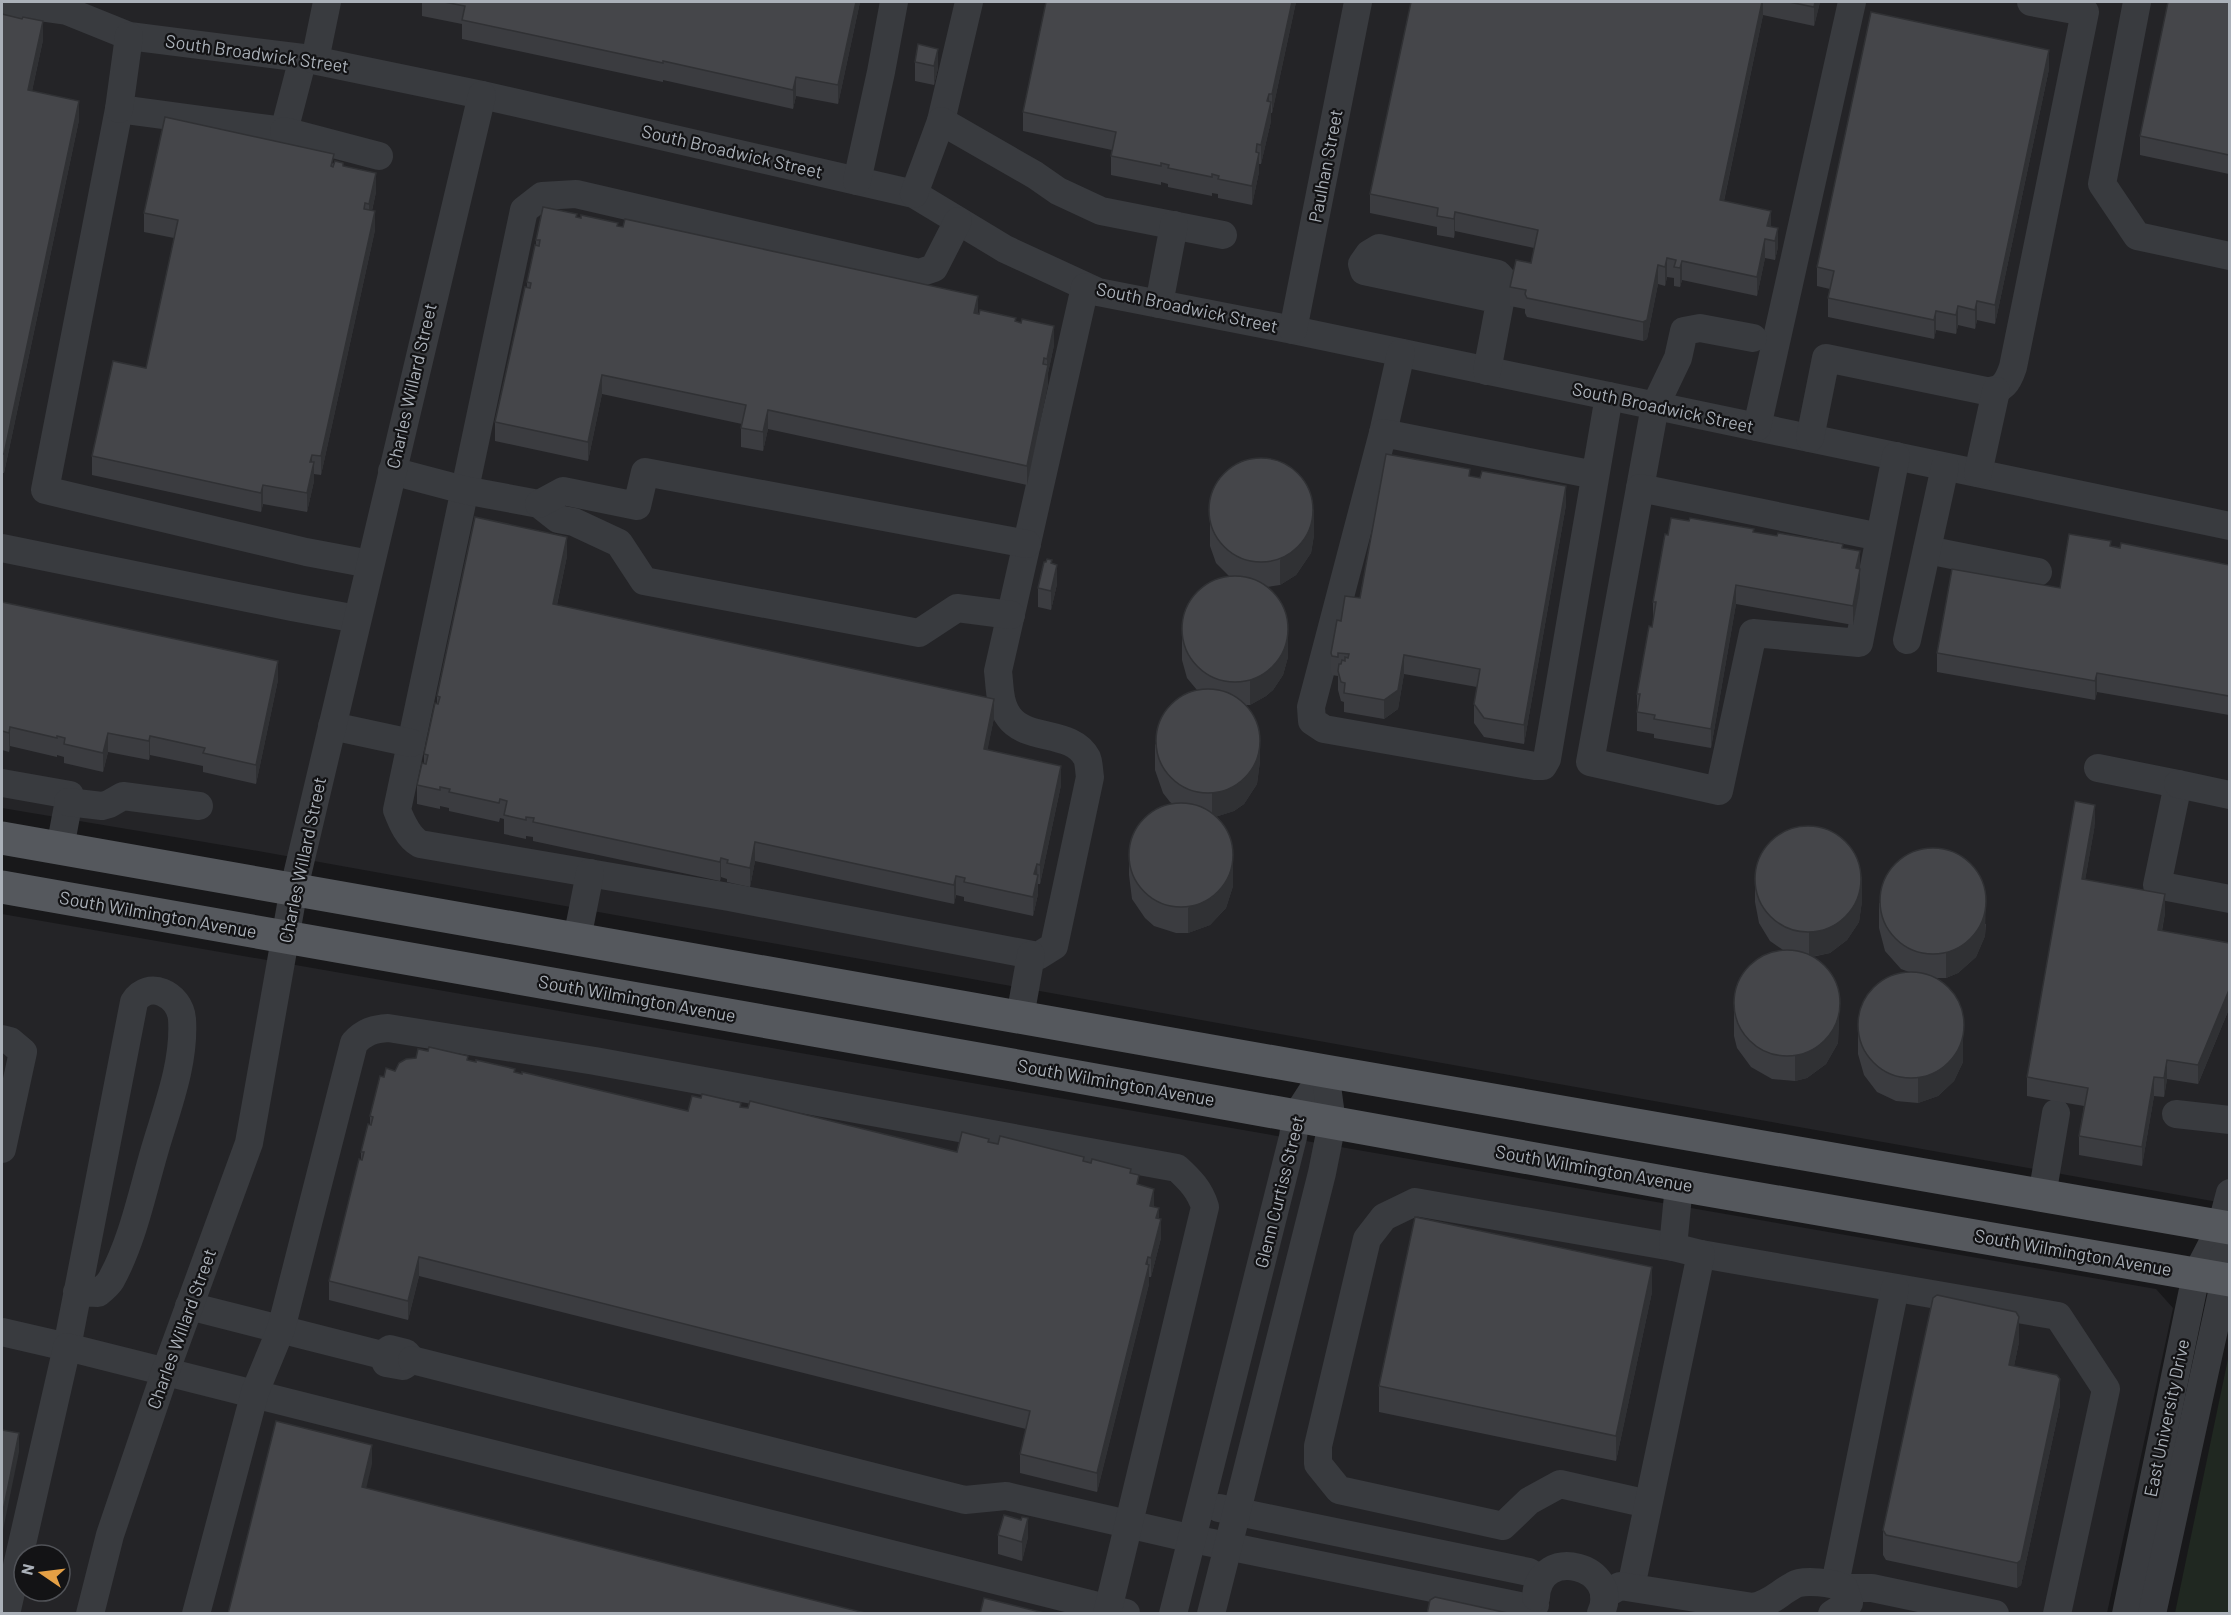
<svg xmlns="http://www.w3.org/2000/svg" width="2231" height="1615" font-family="Barlow,sans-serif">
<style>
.built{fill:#242427;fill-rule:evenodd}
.green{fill:#202821}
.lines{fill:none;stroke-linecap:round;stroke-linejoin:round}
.minor{stroke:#393b3f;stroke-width:28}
.major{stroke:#55585d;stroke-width:33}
.wall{fill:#3b3c40}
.shaded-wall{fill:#303134}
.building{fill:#45464a;stroke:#303134;stroke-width:1.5}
.labels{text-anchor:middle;stroke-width:4.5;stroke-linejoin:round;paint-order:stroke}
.street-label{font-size:18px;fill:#abb1b9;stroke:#131315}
</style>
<rect width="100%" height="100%" fill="#18181a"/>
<g class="built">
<polygon points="2,2 2229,2 2229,1204 252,850 2,808"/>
<path d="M 2,914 L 2156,1289 L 2173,1308 L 2107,1613 L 2,1613 ZM 24,1555 L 60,1555 L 60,1591 L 24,1591 Z"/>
</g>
<polygon class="green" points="2229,1354 2229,1613 2175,1613"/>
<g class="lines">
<g class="minor">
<polyline points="3,2 67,11 129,36 303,58 482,95 914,194 1005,249 1098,292 1293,330 2230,526"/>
<polyline points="2137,2 2102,184 2137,236 2230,256"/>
<polyline points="303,58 284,131 119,109 45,490 306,552 370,564"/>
<polyline points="315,60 327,2"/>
<polyline points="119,109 129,36"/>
<polyline points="941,121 969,2"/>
<polyline points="284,131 379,156"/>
<polyline points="857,181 881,72 894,2"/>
<polyline points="914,194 941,121 1035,175 1058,191 1101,211 1223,235"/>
<path d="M 958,221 L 934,268 L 919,273 L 576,194 L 542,196 L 524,210 L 397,810 C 402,823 408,837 420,844 L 729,897 L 1038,956 L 1054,946 L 1090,777 C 1089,771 1089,763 1087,758 C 1072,729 1027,742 1009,717 C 999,704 1000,687 998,671 L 1085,287"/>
<polyline points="1159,304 1174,225"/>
<polyline points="1293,330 1358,2"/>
<polyline points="1487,371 1504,281 1498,274 1379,248 1369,254 1362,264 1364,271 1501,300"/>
<polyline points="1757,427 1852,2"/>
<polyline points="1383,433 1401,353"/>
<path d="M 1810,438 L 1826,358 L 1986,391 C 2003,391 2008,382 2013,367 L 2085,12 L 2031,2"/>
<polyline points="392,471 464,490 539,504 558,519 574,522 619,543 644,581 919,633 957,608 1011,615"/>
<polyline points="1978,473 1996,391"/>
<polyline points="1595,475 1383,433 1311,707 1312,721 1324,729 1535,766 1543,766 1547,759 1609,396"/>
<polyline points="1640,488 1655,406 1678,358 1684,331 1700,328 1753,338"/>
<polyline points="539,504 563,491 637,506 645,472 1027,544"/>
<polyline points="1880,537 1640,488 1590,762 1719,791 1753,633 1859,643 1896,456"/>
<polyline points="2,548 292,607 357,619"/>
<polyline points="1927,550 2038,572"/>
<polyline points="1907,640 1945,467"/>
<polyline points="332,726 411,743"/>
<polyline points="2098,768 2178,784 2157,885 2230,899"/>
<polyline points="2,783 70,795 60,848"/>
<polyline points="2178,784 2230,795"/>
<polyline points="68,802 102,806 109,804 123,796 199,806"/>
<polyline points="577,939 590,873"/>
<polyline points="1020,1017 1031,955"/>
<polyline points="2,1039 10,1041 23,1052 2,1149"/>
<polyline points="2176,1114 2230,1120"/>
<polyline points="2042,1196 2056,1113"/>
<polyline points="1701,1254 2058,1316 2106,1389 2057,1614"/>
<polyline points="189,1306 382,1355 386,1363 403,1366 412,1360 406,1353 390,1349 382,1355"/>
<path d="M 2,1332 L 67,1347 L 134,1002 C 148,979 180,994 182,1019 C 185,1063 167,1108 155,1149 C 142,1193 133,1240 111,1280 C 108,1285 103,1289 98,1293 L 77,1292"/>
<polyline points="412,1360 965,1500 1006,1496 1193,1539 1525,1607 1535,1605"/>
<polyline points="1648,1504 1560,1484 1529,1501 1503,1526 1339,1490 1318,1464 1318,1446 1367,1239 1384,1217 1415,1202 1673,1247"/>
<polyline points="1219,1508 1529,1572 1541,1579"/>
<polyline points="1835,1584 1895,1288"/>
<polyline points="1631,1587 1701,1254 1673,1247 1679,1185"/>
<polyline points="1844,1588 1872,1588 1995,1614"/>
<path d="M 1604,1595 L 1620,1586 L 1753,1607 C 1770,1604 1779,1593 1794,1585 C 1803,1579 1834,1583 1844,1588 L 1849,1603 L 1832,1614"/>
<path d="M 1536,1597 C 1539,1544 1622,1566 1601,1613"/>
<polyline points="6,1614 67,1347 1126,1613"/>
<polyline points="90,1614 110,1535 166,1370 249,1143 294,888 482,95"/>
<path d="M 196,1614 L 255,1392 L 281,1329 L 354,1043 C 364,1032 373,1029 388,1028 L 595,1061 L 1177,1168 C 1190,1180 1200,1190 1205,1207 L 1107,1614"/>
<polyline points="1173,1614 1293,1137 1296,1116 1325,1071"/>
<polyline points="1211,1614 1322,1173 1332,1123 1325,1071"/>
<polyline points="2126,1614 2196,1275 2221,1227 2230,1193"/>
<polyline points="2152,1614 2225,1279 2223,1256"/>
</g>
<g class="major">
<polyline points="2,838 1325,1071 2230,1228"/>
<polyline points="2,887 1001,1063 1702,1189 2230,1280"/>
</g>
</g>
<g class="wall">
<polygon points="422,2 860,2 838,104 796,96 793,109 663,80 663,82 462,39 462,24 422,16"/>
<polygon points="1296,2 1272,113 1271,113 1271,121 1261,164 1259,164 1259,172 1252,205 1218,198 1218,194 1212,193 1212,196 1168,187 1168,184 1161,182 1161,185 1111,175 1111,156 1112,150 1023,131 1023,112"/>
<polygon points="1411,2 1820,2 1814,26 1763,15 1724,201 1771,227 1778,247 1775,260 1765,258 1757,296 1682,280 1680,287 1674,286 1674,278 1667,277 1665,286 1658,284 1647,339 1643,341 1527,317 1525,313 1525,309 1510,306 1510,287 1531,263 1534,248 1455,231 1454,238 1437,235 1437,227 1370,213 1370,194"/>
<polygon points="2229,2 2229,174 2140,155 2140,136"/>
<polygon points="2,14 43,40 32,91 79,120 4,473 2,473"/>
<polygon points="918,44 938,68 934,85 915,81 915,62"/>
<polygon points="2049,69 1995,324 1977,320 1975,329 1958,325 1956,334 1936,330 1934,339 1828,317 1828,298 1830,289 1817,286 1817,267"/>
<polygon points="334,163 343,166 376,192 372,211 375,230 321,475 314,474 314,481 307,512 263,504 261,512 92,475 92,456 146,368 174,238 144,232 144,213"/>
<polygon points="577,217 618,226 978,313 1016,321 1054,345 1048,373 1048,384 1027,485 768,429 763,451 741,447 741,428 742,424 602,394 588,461 495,441 495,422 527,287 527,282 536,245 536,240"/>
<polygon points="1470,476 1566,505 1524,744 1484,737 1474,723 1474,704 1477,687 1404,674 1398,709 1384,719 1344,712 1344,702 1341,701 1338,690 1338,674 1338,676 1332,675 1331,672 1331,653 1341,621"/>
<polygon points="1210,520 1314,535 1311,553 1296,575 1280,585 1267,587 1288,657 1283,675 1273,690 1266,696 1250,705 1245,705 1260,761 1257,784 1244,804 1234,811 1215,817 1233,886 1226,908 1210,925 1188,933 1176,933 1154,926 1145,918 1132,899 1129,875 1129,850 1173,804 1170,802 1163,793 1155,770 1155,745 1197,690 1187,678 1182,660 1182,626 1230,577 1216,563 1210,546"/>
<polygon points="1754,532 1860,551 1860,588 1853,625 1736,604 1711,748 1654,738 1654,734 1637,731 1637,694 1652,627 1653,621 1653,602 1668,535"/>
<polygon points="2111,546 2229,565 2229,715 2097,692 2095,700 1937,672 1937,653 2060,588"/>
<polygon points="567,556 557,605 994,718 987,750 1061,785 1040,884 1038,884 1038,894 1033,916 964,901 964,897 956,895 954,904 755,861 750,887 727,882 727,879 721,877 720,881 533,841 533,837 526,836 526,839 504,834 504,819 500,818 499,822 449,811 449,808 440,806 440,809 417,804 417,785 424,764 424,754 437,704 437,696"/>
<polygon points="1052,564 1057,584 1051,610 1038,607 1038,588"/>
<polygon points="2,602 278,680 256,784 203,772 203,766 150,755 149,760 108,752 103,772 64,763 64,757 57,755 57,757 10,746 9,752 2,750"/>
<polygon points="2095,824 2085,880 2165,913 2162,931 2229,1009 2198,1084 2167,1079 2164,1097 2154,1096 2142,1166 2079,1155 2079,1136 2084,1106 2027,1096 2027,1077"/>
<polygon points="1755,876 1862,901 1859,922 1847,940 1830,953 1812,957 1839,1019 1838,1043 1826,1064 1807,1078 1795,1081 1772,1079 1751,1067 1737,1048 1734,1036 1734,1011 1783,950 1770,941 1759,923 1755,902"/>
<polygon points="1879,903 1986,924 1985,936 1976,957 1958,973 1946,978 1935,978 1963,1062 1954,1081 1938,1096 1918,1103 1896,1101 1877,1092 1864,1075 1858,1054 1858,1018 1909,972 1901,969 1885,951 1879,928"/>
<polygon points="428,1051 515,1072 688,1111 741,1107 957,1152 989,1142 1084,1161 1131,1173 1154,1207 1159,1218 1161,1238 1151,1277 1149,1277 1149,1284 1097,1492 1020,1473 1020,1454 1026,1429 419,1276 408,1320 329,1300 329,1281 361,1160 361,1152 370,1125 370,1116 384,1077"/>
<polygon points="1652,1292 1616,1461 1379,1412 1379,1386"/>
<polygon points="2019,1342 2014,1366 2060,1405 2021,1585 2017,1588 1886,1560 1883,1555 1883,1530"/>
<polygon points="1021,1520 1028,1537 1022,1561 998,1554 998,1535"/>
</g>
<g class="shaded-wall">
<polygon points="856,2 860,2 838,104 838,85"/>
<polygon points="1292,2 1296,2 1272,113 1272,94"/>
<polygon points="1762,2 1763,2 1763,15 1720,219 1720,200"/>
<polygon points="1815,2 1820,2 1814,26 1814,7"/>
<polygon points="43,21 43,40 28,109 28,90"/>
<polygon points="938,49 938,68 934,85 934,66"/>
<polygon points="2049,50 2049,69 1995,324 1995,305"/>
<polygon points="796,77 796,96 793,109 793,90"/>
<polygon points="1269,94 1269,110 1271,102 1271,121 1261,164 1261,145 1267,101"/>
<polygon points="79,101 79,120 4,473 4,454"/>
<polygon points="1257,144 1257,161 1259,153 1259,172 1252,205 1252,186"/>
<polygon points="376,173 376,192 369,223 369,204"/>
<polygon points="375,211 375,230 321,475 321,456"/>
<polygon points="1771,211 1771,230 1767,226"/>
<polygon points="1455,212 1455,231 1454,238 1454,219"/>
<polygon points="1778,228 1778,247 1775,260 1775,241"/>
<polygon points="1765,239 1765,258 1757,296 1757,277"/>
<polygon points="1667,258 1667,277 1665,286 1665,267"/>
<polygon points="1682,261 1682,280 1680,287 1680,268"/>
<polygon points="1658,265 1658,284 1647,339 1643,341 1643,322"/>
<polygon points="978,296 978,315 974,313"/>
<polygon points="1977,301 1977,320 1975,329 1975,310"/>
<polygon points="1958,306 1958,325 1956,334 1956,315"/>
<polygon points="1936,311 1936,330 1934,339 1934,320"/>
<polygon points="1054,326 1054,345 1048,373 1048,384 1027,485 1027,466 1047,370 1047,359"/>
<polygon points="602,375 602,394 588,461 588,442"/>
<polygon points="768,410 768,429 763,451 763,432"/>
<polygon points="312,455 312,471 314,462 314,481 307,512 307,493 310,462"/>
<polygon points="263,485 263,504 261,512 261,493"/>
<polygon points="1566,486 1566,505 1524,744 1524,725"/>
<polygon points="1314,509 1314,535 1311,553 1296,575 1280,585 1280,560"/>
<polygon points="567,537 567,556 553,623 553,604"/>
<polygon points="1860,551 1860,588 1853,625 1853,606 1856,568"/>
<polygon points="1057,565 1057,584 1051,610 1051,591"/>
<polygon points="1736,585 1736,604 1711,748 1711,729"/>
<polygon points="1288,632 1288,657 1283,675 1273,690 1266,696 1250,705 1250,680"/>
<polygon points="1404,655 1404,674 1398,709 1384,719 1384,700"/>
<polygon points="278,661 278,680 256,784 256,765"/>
<polygon points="2097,673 2097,692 2095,700 2095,681"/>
<polygon points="994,699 994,718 984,768 984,749"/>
<polygon points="10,727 10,746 9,752 9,733"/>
<polygon points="108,733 108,752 103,772 103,753"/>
<polygon points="150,736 150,755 149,760 149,741"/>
<polygon points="1260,736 1260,761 1257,784 1244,804 1234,811 1212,818 1212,793"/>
<polygon points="1061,766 1061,785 1040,884 1040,865"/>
<polygon points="2095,805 2095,824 2082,898 2082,879"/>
<polygon points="755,842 755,861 750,887 750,868"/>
<polygon points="721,858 721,877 720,881 720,862"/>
<polygon points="1233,861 1233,886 1226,908 1210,925 1188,933 1188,908"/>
<polygon points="1037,864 1038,894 1033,916 1034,874"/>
<polygon points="956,876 956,895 954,904 954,885"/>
<polygon points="1862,876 1862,901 1859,922 1847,940 1830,953 1809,957 1809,932"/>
<polygon points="2165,894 2165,913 2158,949 2158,930"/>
<polygon points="1986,898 1985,936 1976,957 1958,973 1946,978 1946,952"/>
<polygon points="2229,986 2229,1009 2198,1084 2198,1065"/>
<polygon points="1839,994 1839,1019 1838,1043 1826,1064 1807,1078 1795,1081 1795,1055"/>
<polygon points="1963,1015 1963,1062 1954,1081 1938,1096 1918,1103 1918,1078"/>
<polygon points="2167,1060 2167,1079 2164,1097 2164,1078"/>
<polygon points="2154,1077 2154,1096 2142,1166 2142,1147"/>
<polygon points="1154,1189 1154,1208 1150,1206"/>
<polygon points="1159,1208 1159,1226 1161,1219 1161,1238 1151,1277 1151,1258 1156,1218"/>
<polygon points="419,1257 419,1276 408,1320 408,1301"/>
<polygon points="1148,1257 1148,1269 1149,1265 1149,1284 1097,1492 1097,1473"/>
<polygon points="1652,1267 1652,1292 1616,1461 1616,1436"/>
<polygon points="2019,1317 2019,1342 2009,1390 2009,1365"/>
<polygon points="2060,1379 2060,1405 2021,1585 2017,1588 2017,1563"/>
<polygon points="19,1433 19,1452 2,1535 2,1516"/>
<polygon points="372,1445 372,1464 362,1506 362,1487"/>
<polygon points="1028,1518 1028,1537 1022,1561 1022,1542"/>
</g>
<g class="building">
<polygon points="444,2 856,2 838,85 796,77 793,90 663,61 663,63 462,20 465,6"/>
<polygon points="1046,2 1292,2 1272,94 1269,94 1267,101 1271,102 1261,145 1257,144 1256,152 1259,153 1252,186 1218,179 1219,176 1212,174 1212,177 1168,168 1169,165 1161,163 1161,166 1111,156 1116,132 1023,112"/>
<polygon points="1411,2 1762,2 1720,200 1771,211 1767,226 1778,228 1775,241 1765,239 1757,277 1682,261 1680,268 1674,267 1676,260 1667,258 1665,267 1658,265 1647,320 1643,322 1527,298 1525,294 1526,290 1510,287 1516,260 1531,263 1538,230 1455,212 1454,219 1437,216 1438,208 1370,194"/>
<polygon points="1789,2 1815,2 1814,7"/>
<polygon points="2168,2 2229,2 2229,155 2140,136"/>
<polygon points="1871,12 2049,50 1995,305 1977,301 1975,310 1958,306 1956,315 1936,311 1934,320 1828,298 1834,271 1817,267"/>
<polygon points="2,14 22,19 23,17 43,21 28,90 79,101 4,454 2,454"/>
<polygon points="918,44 938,49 934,66 915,62"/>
<polygon points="165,117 334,154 331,166 333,167 335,161 343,163 343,166 376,173 369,204 365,203 364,209 375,211 321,456 312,455 310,462 314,462 307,493 263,485 261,493 92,456 113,361 146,368 178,220 144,213"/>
<polygon points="543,207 577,214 576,217 581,218 581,215 618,223 617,226 623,227 625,219 978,296 974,313 979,314 980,310 1016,318 1015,321 1021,323 1022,319 1054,326 1047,359 1044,358 1043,364 1048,365 1027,466 768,410 763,432 741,428 746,405 602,375 588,442 495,422 525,287 530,288 531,283 527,282 535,245 539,246 540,240 536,240"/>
<polygon points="1386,454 1470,469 1469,476 1480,478 1482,471 1566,486 1524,725 1484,718 1474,704 1480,669 1404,655 1398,690 1384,700 1344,693 1345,683 1341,682 1338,671 1339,664 1341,664 1342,660 1345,661 1345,657 1348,658 1349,654 1338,653 1338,657 1332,656 1331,653 1337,620 1341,621 1345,596 1360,598"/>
<circle cx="1261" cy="510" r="52"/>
<polygon points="475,517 567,537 553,604 994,699 984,749 1061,766 1040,865 1037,864 1034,874 1038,875 1033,897 964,882 965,878 956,876 954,885 755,842 750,868 727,863 728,860 721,858 720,862 533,822 534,818 526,817 526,820 504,815 507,801 500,799 499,803 449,792 450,789 440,787 440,790 417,785 422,763 426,764 428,755 424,754 435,703 438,704 440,697 437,696"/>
<polygon points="1671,518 1689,521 1690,518 1754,529 1753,532 1777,536 1778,533 1843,544 1842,548 1860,551 1856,568 1860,569 1853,606 1736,585 1711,729 1654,719 1655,715 1637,712 1640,694 1637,694 1649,626 1652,627 1656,602 1653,602 1665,534 1668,535"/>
<polygon points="2069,534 2111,541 2110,546 2120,548 2121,543 2229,565 2229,696 2097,673 2095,681 1937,653 1952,569 2060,588"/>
<polygon points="1047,559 1052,560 1051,563 1057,565 1051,591 1038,588 1044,562 1046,562"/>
<circle cx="1235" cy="629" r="53"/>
<polygon points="2,602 278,661 256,765 203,753 205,748 150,736 149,741 108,733 103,753 64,744 65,738 57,736 57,738 10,727 9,733 2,731"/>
<circle cx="1208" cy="741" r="52"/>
<polygon points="2075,801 2095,805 2082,879 2165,894 2158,930 2229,943 2229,990 2198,1065 2167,1060 2164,1078 2154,1077 2142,1147 2079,1136 2088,1088 2027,1077"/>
<circle cx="1181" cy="855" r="52"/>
<circle cx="1808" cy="879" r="53"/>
<circle cx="1933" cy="901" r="53"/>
<circle cx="1787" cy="1003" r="53"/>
<circle cx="1911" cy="1025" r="53"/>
<polygon points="429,1047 468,1056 467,1060 476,1062 476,1060 515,1069 514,1072 522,1074 522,1072 688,1111 692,1096 701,1098 702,1094 741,1103 740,1107 748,1108 750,1101 957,1152 962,1132 989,1139 988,1142 998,1144 1000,1136 1084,1157 1083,1161 1091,1163 1092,1159 1131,1169 1130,1173 1139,1175 1137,1184 1154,1189 1150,1206 1159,1208 1156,1218 1161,1219 1151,1258 1148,1257 1146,1264 1149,1265 1097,1473 1020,1454 1030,1411 419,1257 408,1301 329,1281 359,1159 362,1160 364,1152 361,1152 368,1124 371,1125 373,1117 370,1116 380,1076 384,1077 386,1068 395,1071 399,1063 406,1059 416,1058 418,1049 428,1051"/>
<polygon points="1415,1217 1652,1267 1616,1436 1379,1386"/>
<polygon points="1937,1295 2016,1312 2019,1317 2009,1365 2057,1375 2060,1379 2021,1560 2017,1563 1886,1535 1883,1530 1933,1298"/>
<polygon points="276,1421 372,1445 362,1487 869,1614 228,1614"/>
<polygon points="2,1430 19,1433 2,1516"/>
<polygon points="1004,1515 1021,1520 1022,1517 1028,1518 1022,1542 998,1535"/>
<polygon points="1435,1597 1512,1614 1427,1614 1430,1600"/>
<polygon points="984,1598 1048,1614 980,1614"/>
</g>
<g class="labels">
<g class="street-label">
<text transform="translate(257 54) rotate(8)" y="6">South Broadwick Street</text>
<text transform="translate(732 152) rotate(13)" y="6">South Broadwick Street</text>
<text transform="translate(1326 166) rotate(-79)" y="6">Paulhan Street</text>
<text transform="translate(1187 308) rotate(12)" y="6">South Broadwick Street</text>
<text transform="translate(412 386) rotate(-77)" y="6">Charles Willard Street</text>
<text transform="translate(1663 408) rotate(12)" y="6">South Broadwick Street</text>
<text transform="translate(303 860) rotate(-78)" y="6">Charles Willard Street</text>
<text transform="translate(158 915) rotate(10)" y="6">South Wilmington Avenue</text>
<text transform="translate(637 999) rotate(10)" y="6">South Wilmington Avenue</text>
<text transform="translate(1116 1083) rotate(10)" y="6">South Wilmington Avenue</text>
<text transform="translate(1594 1169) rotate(10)" y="6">South Wilmington Avenue</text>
<text transform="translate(1280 1192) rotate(-76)" y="6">Glenn Curtiss Street</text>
<text transform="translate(2073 1253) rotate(10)" y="6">South Wilmington Avenue</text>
<text transform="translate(182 1329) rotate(-70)" y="6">Charles Willard Street</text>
<text transform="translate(2167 1418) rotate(-78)" y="6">East University Drive</text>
</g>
</g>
<rect width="2231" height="1615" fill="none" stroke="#abb1b9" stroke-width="6"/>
<g transform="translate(42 1573) rotate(284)"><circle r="28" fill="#131315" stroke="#505257" stroke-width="1.5"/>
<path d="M0-4.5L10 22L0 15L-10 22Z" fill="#e5a045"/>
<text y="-9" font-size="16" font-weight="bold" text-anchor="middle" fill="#abb1b9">N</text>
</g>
</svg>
